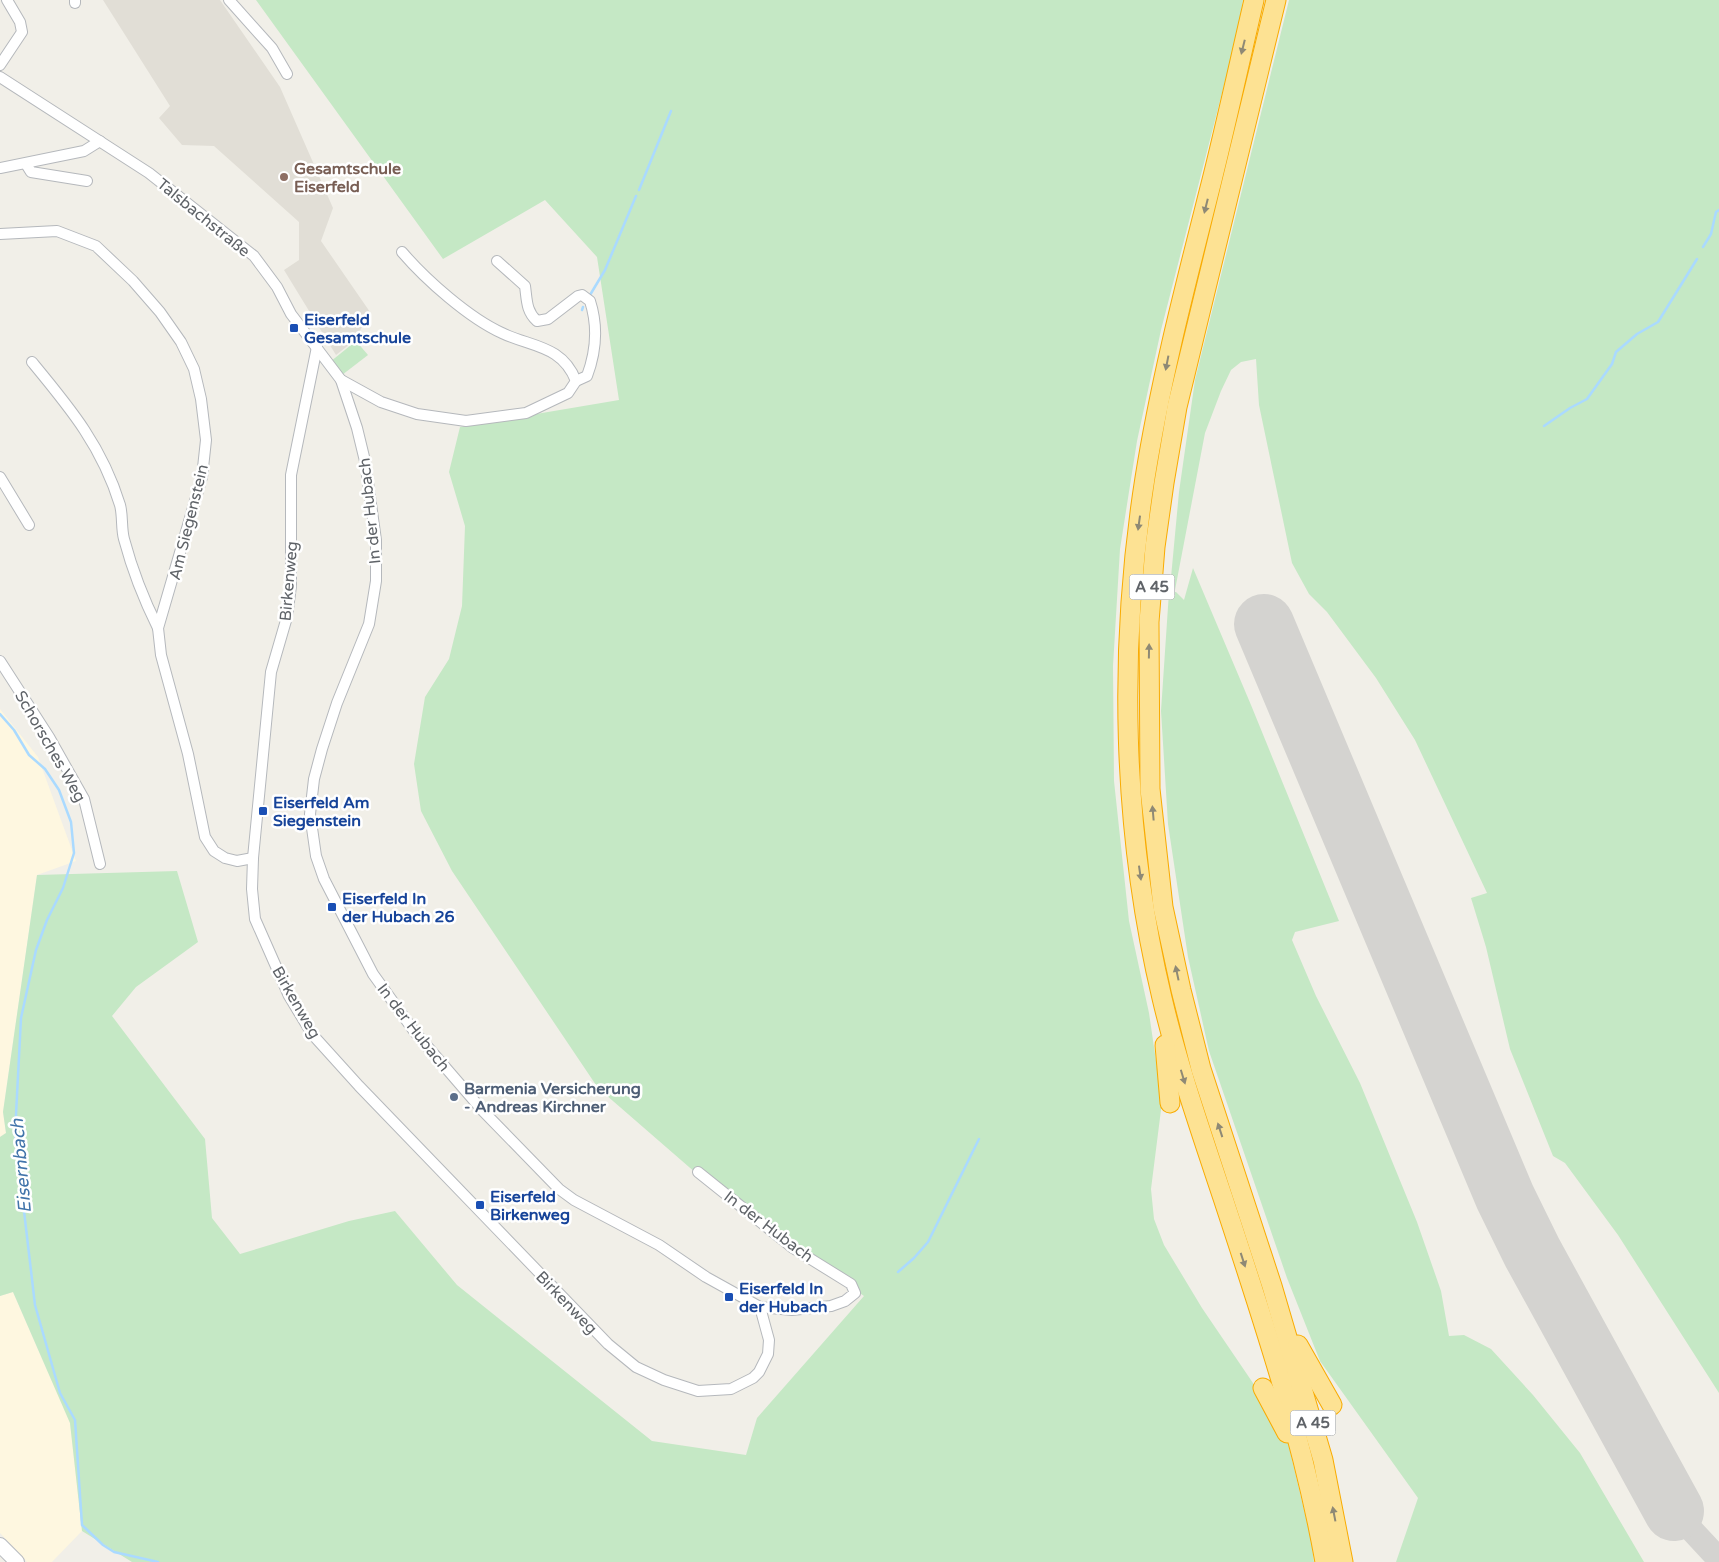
<svg xmlns="http://www.w3.org/2000/svg" width="1719" height="1562" font-family="'Varela Round',sans-serif">
<style>
.commercial{fill:#fef7e0}
.education{fill:#e1ded6}
.green{fill:#c5e8c5}
.lines{fill:none;stroke-linecap:round;stroke-linejoin:round}
.stream{stroke:#aadaff;stroke-width:2.5}
.taxiway{stroke:#d4d3d0;stroke-width:24}
.runway{stroke:#d4d3d0;stroke-width:60}
.street-casing{stroke:#b5b8bc;stroke-width:12}
.secondary-casing{stroke:#b6babf;stroke-width:16}
.highway-casing{stroke:#f9ab00;stroke-width:21}
.street{stroke:#fff;stroke-width:10}
.secondary{stroke:#fff;stroke-width:14}
.highway{stroke:#fde293;stroke-width:19}
.oneway{fill:#8e8975}
.education-dot{fill:#8d6e63;stroke:#fff;stroke-width:2}
.transit-dot{fill:#1a4fb4;stroke:#fff;stroke-width:2}
.service-dot{fill:#5c6f8a;stroke:#fff;stroke-width:2}
.labels{text-anchor:middle;stroke-width:5;stroke-linejoin:round;paint-order:stroke}
.shield{fill:#fff;stroke:#8f9295;stroke-width:1}
.shield-label{font-size:15px;font-weight:bold;fill:#5f6368}
.education-label{font-size:16px;font-weight:bold;fill:#785e54;stroke:#fff;text-anchor:start}
.street-label{font-size:16px;fill:#5f6368;stroke:#fff}
.transit-label{font-size:16px;font-weight:bold;fill:#164399;stroke:#fff;text-anchor:start}
.service-label{font-size:16px;font-weight:bold;fill:#4e5e75;stroke:#fff;text-anchor:start}
.water-label{font-size:18px;font-style:italic;fill:#4174aa;stroke:#fff}
</style>
<rect width="100%" height="100%" fill="#f1efe8"/>
<g class="commercial">
<polygon points="0,709 38,757 76,861 37,875 3,1112 6,1133 0,1137"/>
<polygon points="13,1292 70,1423 82,1531 52,1562 27,1562 0,1533 0,1296"/>
</g>
<polygon class="education" points="103,0 220,0 280,87 333,208 321,241 370,312 355,340 336,355 284,270 299,260 299,222 214,146 182,145 159,118 170,106"/>
<g class="green">
<polygon points="256,0 1243,0 1238,31 1161,330 1137,441 1120,549 1113,666 1114,781 1129,921 1149,1013 1162,1102 1151,1189 1154,1219 1164,1245 1202,1308 1285,1430 1311,1539 1314,1562 132,1562 82,1531 70,1423 13,1292 0,1296 0,1137 6,1133 3,1112 37,875 177,871 198,942 136,987 112,1016 205,1139 212,1218 240,1254 349,1221 395,1211 457,1285 652,1441 746,1455 757,1418 864,1296 727,1200 598,1088 452,871 421,811 414,764 425,697 449,659 462,606 465,526 449,472 460,427 619,400 597,257 545,200 443,259"/>
<polygon points="1289,0 1719,0 1719,1393 1618,1235 1565,1163 1553,1156 1510,1049 1486,947 1471,898 1487,893 1415,740 1376,678 1327,612 1309,594 1292,563 1259,405 1256,359 1241,362 1231,370 1221,391 1205,433 1175,590 1170,588 1179,492 1195,380"/>
<polygon points="356,341 368,355 342,375 330,362"/>
<polygon points="1193,568 1251,705 1339,921 1295,932 1292,940 1316,996 1360,1083 1417,1222 1441,1291 1449,1336 1464,1335 1491,1349 1533,1395 1580,1453 1644,1562 1396,1562 1418,1498 1320,1361 1287,1278 1209,1051 1188,957 1168,824 1161,711 1169,592 1176,592 1184,600"/>
</g>
<g class="lines">
<g class="stream">
<polyline points="639,190 671,111"/>
<polyline points="1703,247 1711,234 1716,212 1719,210"/>
<polyline points="590,295 605,270 636,196"/>
<polyline points="582,310 583,307"/>
<polyline points="1544,426 1570,408 1587,399 1612,364 1616,352 1637,334 1658,322 1697,259"/>
<polyline points="0,714 14,730 29,755 45,769 59,790 71,822 74,853 63,888 47,920 36,950 21,1018 15,1134 35,1305 60,1393 75,1420 82,1525 103,1545 114,1552 158,1562"/>
<polyline points="898,1272 914,1258 928,1242 979,1139"/>
</g>
<polyline class="taxiway" points="1674,1511 1713,1553 1719,1557"/>
<polyline class="runway" points="1264,624 1505,1197 1532,1252 1674,1511"/>
<defs>
<g id="street">
<polyline points="75,0 75,3"/>
<polyline points="229,0 272,48 287,74"/>
<polyline points="0,65 22,32 20,22 7,0"/>
<polyline points="0,77 149,173 254,256 277,287 291,314 341,380 357,428 365,461 376,540 376,581 369,624 337,703 322,749 314,779 310,814 316,856 324,879 373,974 414,1031 483,1111 559,1189 574,1200 659,1245 706,1277 760,1307 792,1310 831,1306 845,1301 855,1293 851,1284 793,1248 698,1172"/>
<polyline points="26,164 31,172 87,181"/>
<polyline points="0,168 84,151 100,141"/>
<polyline points="0,234 57,231 96,246 133,281 160,312 181,342 194,369 201,399 206,440 202,477 158,628 161,655 188,754 205,837 214,851 225,858 237,861 253,858"/>
<path d="M 402,252 C 426,280 469,318 502,333 C 531,347 562,345 576,381"/>
<polyline points="317,347 291,475 291,586 287,617 271,672 253,858 252,889 255,919 289,996 312,1034 359,1086 608,1344 636,1367 664,1380 698,1391 731,1389 753,1378 759,1372 768,1354 769,1340 760,1307"/>
<path d="M 32,362 C 70,408 102,446 120,505 C 123,516 121,528 124,539 C 132,569 144,600 158,628"/>
<path d="M 341,380 L 381,402 L 417,414 L 466,421 L 526,413 L 568,393 L 576,381 L 587,376 C 596,352 598,326 590,301 L 582,295 L 578,296 L 548,319 L 537,321 C 526,311 527,300 525,286 L 497,261"/>
<polyline points="0,477 29,525"/>
<polyline points="0,661 49,737 84,799 100,864"/>
</g>
<polyline id="secondary" points="0,1545 17,1562"/>
<g id="highway">
<path d="M 1254,0 C 1240,60 1227,120 1212,180 C 1187,279 1161,377 1145,478 C 1118,649 1122,830 1162,998 C 1178,1066 1201,1132 1223,1198 C 1262,1317 1303,1438 1325,1562"/>
<polyline points="1276,0 1177,407 1164,483 1155,547 1149,622 1150,789 1163,907 1181,990 1201,1069 1272,1286 1323,1460 1343,1562"/>
<polyline points="1165,1045 1170,1103"/>
<polyline points="1298,1345 1332,1405"/>
<polyline points="1263,1388 1287,1433"/>
</g>
</defs>
<use href="#street" class="street-casing"/>
<use href="#secondary" class="secondary-casing"/>
<use href="#highway" class="highway-casing"/>
<use href="#street" class="street"/>
<use href="#secondary" class="secondary"/>
<use href="#highway" class="highway"/>
</g>
<defs><path id="oneway-solid" d="M-6-.8H1V-3.2L6.5 0L1 3.2V.8H-6Z" transform="scale(1.25)"/></defs>
<g class="oneway">
<use href="#oneway-solid" transform="translate(1243 47) rotate(104)"/>
<use href="#oneway-solid" transform="translate(1206 206) rotate(104)"/>
<use href="#oneway-solid" transform="translate(1167 363) rotate(101)"/>
<use href="#oneway-solid" transform="translate(1139 523) rotate(98)"/>
<use href="#oneway-solid" transform="translate(1149 651) rotate(-89)"/>
<use href="#oneway-solid" transform="translate(1153 813) rotate(-95)"/>
<use href="#oneway-solid" transform="translate(1140 873) rotate(82)"/>
<use href="#oneway-solid" transform="translate(1177 973) rotate(-102)"/>
<use href="#oneway-solid" transform="translate(1183 1077) rotate(73)"/>
<use href="#oneway-solid" transform="translate(1220 1130) rotate(-108)"/>
<use href="#oneway-solid" transform="translate(1243 1260) rotate(72)"/>
<use href="#oneway-solid" transform="translate(1334 1514) rotate(-101)"/>
</g>
<circle class="education-dot" cx="284" cy="177" r="5"/>
<g class="transit-dot">
<rect x="289" y="323" width="10" height="10" rx="2.5"/>
<rect x="258" y="806" width="10" height="10" rx="2.5"/>
<rect x="327" y="902" width="10" height="10" rx="2.5"/>
<rect x="475" y="1200" width="10" height="10" rx="2.5"/>
<rect x="724" y="1292" width="10" height="10" rx="2.5"/>
</g>
<circle class="service-dot" cx="454" cy="1097" r="5"/>
<g class="labels">
<g class="shield">
<rect x="1129.5" y="574.5" width="45" height="25" rx="4"/>
<rect x="1290.5" y="1410.5" width="45" height="25" rx="4"/>
</g>
<g class="shield-label">
<text x="1152" y="592">A 45</text>
<text x="1313" y="1428">A 45</text>
</g>
<g class="education-label">
<text x="294" y="174">Gesamtschule<tspan x="294" dy="18">Eiserfeld</tspan></text>
</g>
<g class="street-label">
<text transform="translate(204 217) rotate(39)" y="6">Talsbachstraße</text>
<text transform="translate(369 511) rotate(-96)" y="6">In der Hubach</text>
<text transform="translate(188 522) rotate(-76)" y="6">Am Siegenstein</text>
<text transform="translate(288 581) rotate(-85)" y="6">Birkenweg</text>
<text transform="translate(51 746) rotate(60)" y="6">Schorsches Weg</text>
<text transform="translate(297 1002) rotate(60)" y="6">Birkenweg</text>
<text transform="translate(414 1027) rotate(52)" y="6">In der Hubach</text>
<text transform="translate(769 1226) rotate(37)" y="6">In der Hubach</text>
<text transform="translate(567 1302) rotate(46)" y="6">Birkenweg</text>
</g>
<g class="transit-label">
<text x="304" y="325">Eiserfeld<tspan x="304" dy="18">Gesamtschule</tspan></text>
<text x="273" y="808">Eiserfeld Am<tspan x="273" dy="18">Siegenstein</tspan></text>
<text x="342" y="904">Eiserfeld In<tspan x="342" dy="18">der Hubach 26</tspan></text>
<text x="490" y="1202">Eiserfeld<tspan x="490" dy="18">Birkenweg</tspan></text>
<text x="739" y="1294">Eiserfeld In<tspan x="739" dy="18">der Hubach</tspan></text>
</g>
<g class="service-label">
<text x="464" y="1094">Barmenia Versicherung<tspan x="464" dy="18">- Andreas Kirchner</tspan></text>
</g>
<g class="water-label">
<text transform="translate(21 1166) rotate(-95)" y="6">Eisernbach</text>
</g>
</g>
</svg>
